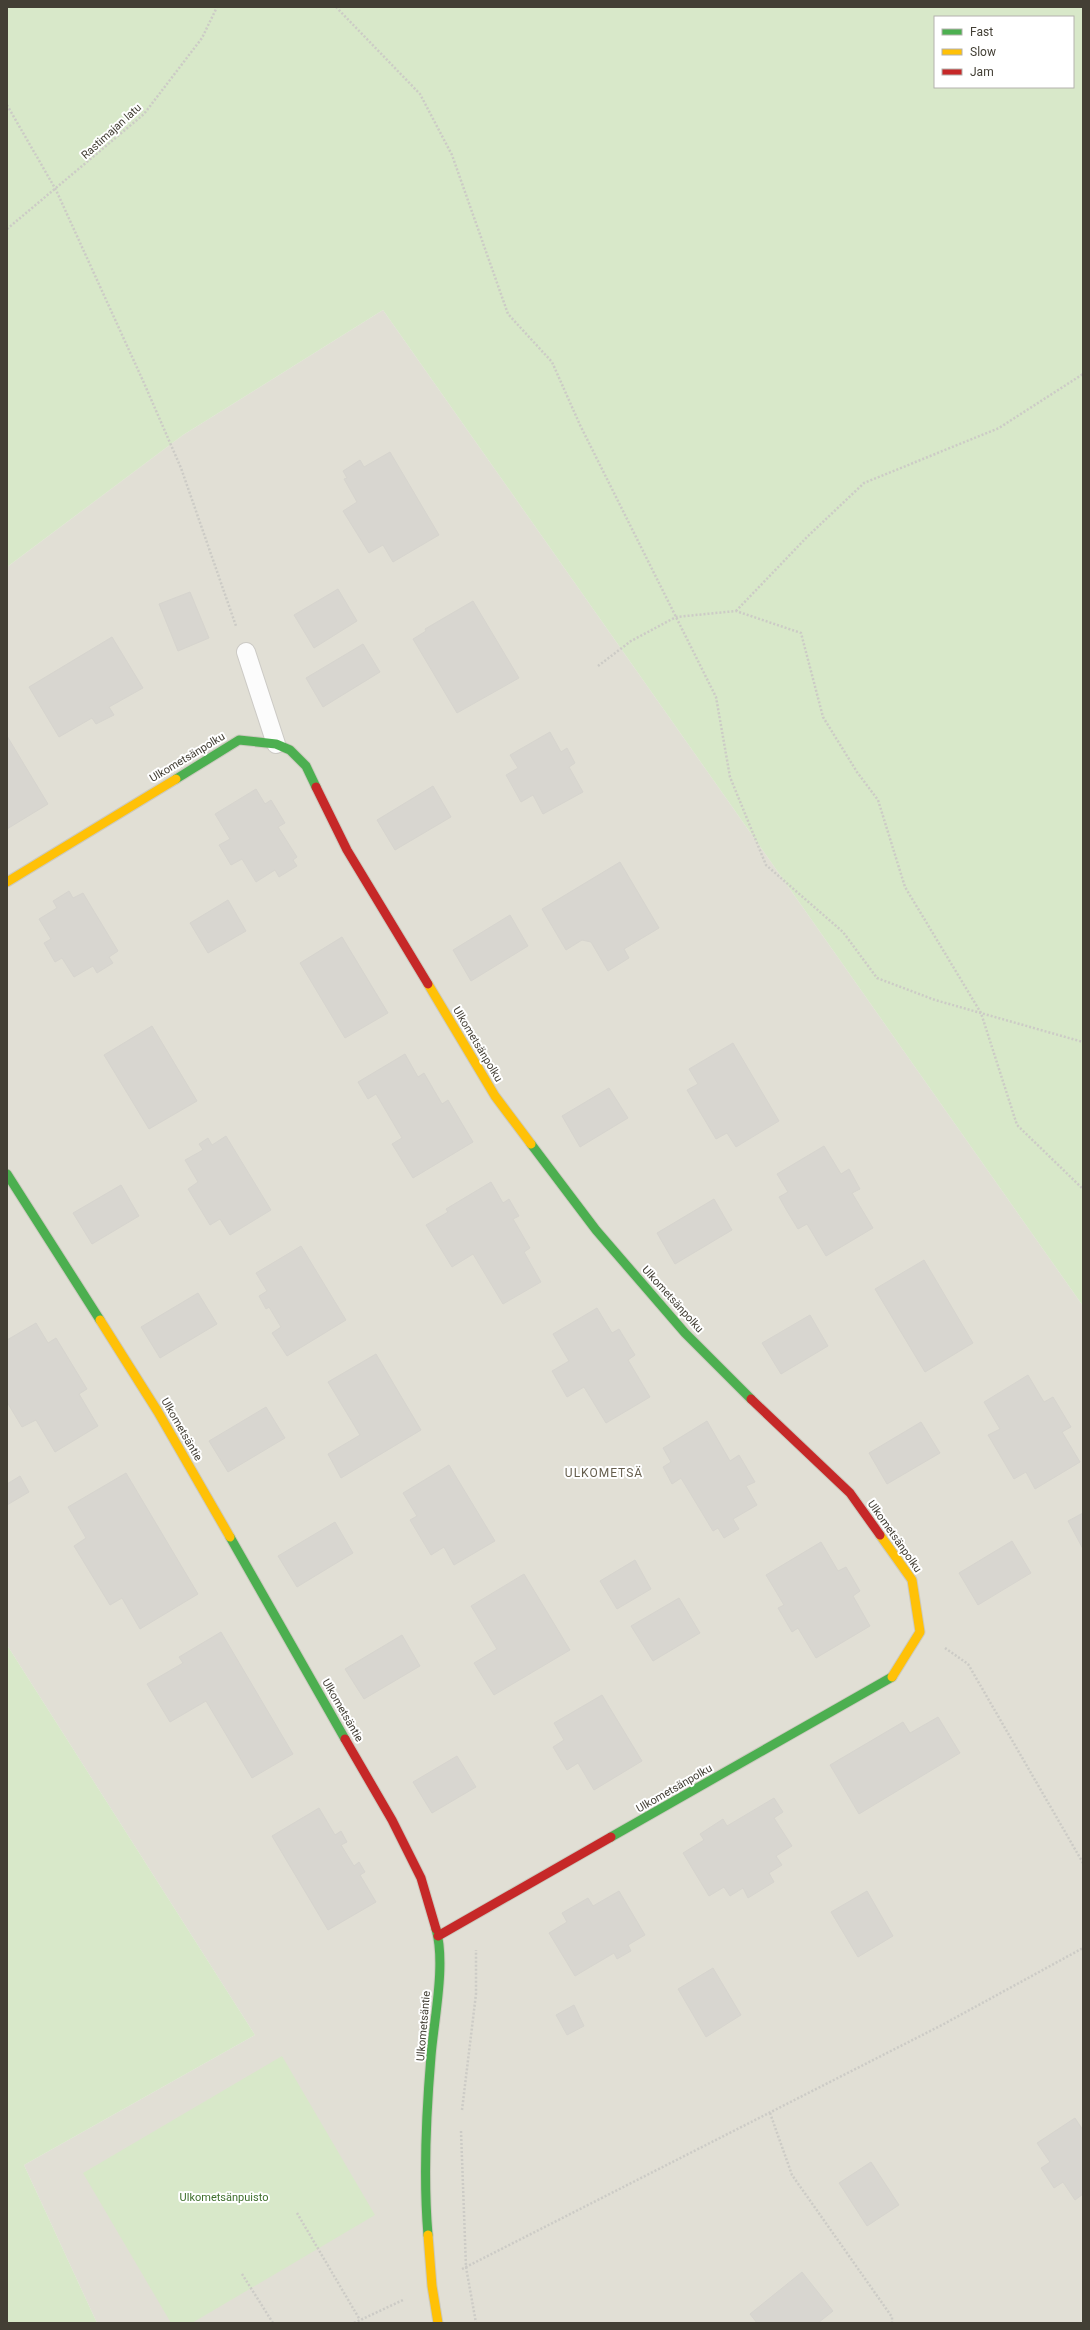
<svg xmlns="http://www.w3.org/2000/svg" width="1090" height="2330" font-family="Roboto,sans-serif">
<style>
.residential{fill:#e1dfd5}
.green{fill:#d8e8c9;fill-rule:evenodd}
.building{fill:#d8d6d0;stroke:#d6d4ce}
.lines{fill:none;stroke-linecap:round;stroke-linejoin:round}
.lane-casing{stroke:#cccac5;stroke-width:20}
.fast-casing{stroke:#cccabf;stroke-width:11}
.slow-casing{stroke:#cccabf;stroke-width:11}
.jam-casing{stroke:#cccabf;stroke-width:11}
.path{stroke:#cccbc6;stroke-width:2.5;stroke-dasharray:2 2;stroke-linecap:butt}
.lane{stroke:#fcfcfc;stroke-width:18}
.fast{stroke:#4caf50;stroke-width:9}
.slow{stroke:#ffc107;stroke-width:9}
.jam{stroke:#c62828;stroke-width:9}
.labels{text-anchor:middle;stroke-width:4;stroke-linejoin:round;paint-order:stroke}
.street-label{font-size:11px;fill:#433f35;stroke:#fff}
.park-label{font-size:11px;fill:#3f6f2d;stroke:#fff}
.neighbourhood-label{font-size:12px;letter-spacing:1px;fill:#655e4d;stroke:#fff}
</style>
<rect width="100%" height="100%" fill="#eeede8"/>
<polygon class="residential" points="383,310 1083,1306 1083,2323 97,2323 24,2165 255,2035 7,1645 7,567 183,435"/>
<g class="green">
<path d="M 7,7 L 1083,7 L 1083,1306 L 383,310 L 183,435 L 7,567 ZM 935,17 L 1073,17 L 1073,87 L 935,87 Z"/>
<polygon points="7,1645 255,2035 24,2165 97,2323 7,2323"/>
<polygon points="282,2056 375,2215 192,2323 171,2323 83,2173"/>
</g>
<g class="building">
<polygon points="390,452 439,535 393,562 383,545 369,553 343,511 357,502 344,479 347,478 343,471 360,460 364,467"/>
<polygon points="338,589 357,621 314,648 294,615"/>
<polygon points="190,592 209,638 178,651 159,604"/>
<polygon points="473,601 519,678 457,713 413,639 426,631 425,629"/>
<polygon points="112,637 143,688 109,707 114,715 96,724 92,718 59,737 29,687"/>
<polygon points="363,644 380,672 323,707 306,678"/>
<polygon points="550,732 561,752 567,748 575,763 569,767 583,792 543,814 533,795 521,802 506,775 518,768 510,755"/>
<polygon points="7,736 48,804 7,829"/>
<polygon points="433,786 451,817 395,850 377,820"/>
<polygon points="256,789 265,804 271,800 285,823 278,827 297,857 293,860 297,866 279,877 275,870 256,882 242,859 231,865 219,845 230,839 215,814"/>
<polygon points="620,862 659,928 624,949 629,958 608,971 591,942 582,940 566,950 542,909"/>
<polygon points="69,891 73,898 83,893 118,951 109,957 113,963 97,973 93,966 74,977 62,958 55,962 44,943 51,939 39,919 57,908 53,901"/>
<polygon points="228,900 246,931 208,953 190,923"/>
<polygon points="510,915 528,946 471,981 453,950"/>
<polygon points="342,937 388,1013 345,1038 300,963"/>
<polygon points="152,1026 197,1101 149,1129 104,1055"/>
<polygon points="733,1043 779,1121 736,1147 727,1133 716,1139 687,1090 698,1084 689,1069"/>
<polygon points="405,1054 418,1077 424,1073 442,1104 448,1100 473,1142 413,1178 392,1144 402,1138 376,1094 368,1099 358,1082"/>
<polygon points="609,1088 628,1118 580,1147 562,1116"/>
<polygon points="226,1136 271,1210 230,1235 220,1219 210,1225 188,1189 198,1182 185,1160 203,1150 199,1144 208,1138 212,1145"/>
<polygon points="824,1146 841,1174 849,1169 860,1189 852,1193 873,1228 826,1256 807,1224 798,1229 787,1211 779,1197 788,1192 777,1174"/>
<polygon points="491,1182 503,1203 509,1199 519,1216 513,1219 530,1248 524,1252 541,1282 503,1304 473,1254 452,1267 426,1225 448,1212 446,1209"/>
<polygon points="121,1185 139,1216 92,1244 73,1213"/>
<polygon points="714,1199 732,1230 675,1264 657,1233"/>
<polygon points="301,1246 346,1320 287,1356 272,1333 281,1327 269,1307 266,1309 259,1296 267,1291 256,1273"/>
<polygon points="924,1260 973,1343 925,1372 875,1289"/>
<polygon points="198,1293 217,1324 160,1358 141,1327"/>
<polygon points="597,1308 612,1333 619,1329 635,1355 628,1360 650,1397 606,1423 584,1387 567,1397 552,1371 569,1361 553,1334"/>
<polygon points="810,1315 828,1346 781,1374 762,1343"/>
<polygon points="36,1323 48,1343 56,1338 87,1389 79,1394 98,1426 55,1452 36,1420 22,1427 7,1402 7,1340"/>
<polygon points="376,1354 421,1430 341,1478 328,1454 360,1435 328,1382"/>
<polygon points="1028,1375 1044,1402 1053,1397 1071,1427 1062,1432 1080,1462 1035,1489 1026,1472 1014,1479 988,1435 1000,1429 984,1402"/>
<polygon points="266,1407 285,1438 228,1472 209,1441"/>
<polygon points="707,1421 730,1461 739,1455 755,1482 746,1486 757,1505 733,1519 739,1529 724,1538 718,1528 713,1531 681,1478 672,1484 663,1467 671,1462 663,1448"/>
<polygon points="921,1422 940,1453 887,1484 869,1453"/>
<polygon points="449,1465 495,1541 454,1565 444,1547 431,1555 410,1520 417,1516 403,1493"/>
<polygon points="126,1473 198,1594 140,1629 122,1598 110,1605 74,1546 86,1538 68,1507"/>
<polygon points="20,1476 29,1492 7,1505 7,1484"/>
<polygon points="1083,1513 1083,1549 1068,1521"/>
<polygon points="335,1522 353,1553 297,1587 278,1556"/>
<polygon points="1012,1541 1031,1573 978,1605 959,1573"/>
<polygon points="821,1542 838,1571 846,1567 860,1591 853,1596 870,1626 816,1658 798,1628 792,1632 778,1608 784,1605 766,1575"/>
<polygon points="635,1560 651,1589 617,1609 600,1581"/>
<polygon points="524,1574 570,1650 494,1695 474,1663 497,1649 471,1606"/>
<polygon points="679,1598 700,1633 653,1661 631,1626"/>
<polygon points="221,1632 293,1754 252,1778 206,1701 170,1722 147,1684 183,1663 179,1657"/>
<polygon points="402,1635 420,1666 364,1699 345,1669"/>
<polygon points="602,1695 642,1761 594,1790 578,1763 567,1770 553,1747 564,1740 554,1723"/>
<polygon points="938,1717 960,1753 859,1814 830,1765 903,1722 910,1733"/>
<polygon points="457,1756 476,1787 432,1813 413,1782"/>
<polygon points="774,1798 783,1812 774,1818 792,1846 776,1856 782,1865 769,1873 774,1882 748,1898 743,1888 730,1896 724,1887 709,1896 683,1853 704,1840 700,1834 723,1819 727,1826"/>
<polygon points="319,1808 335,1835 341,1831 347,1842 341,1845 354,1866 359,1862 365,1872 360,1875 376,1902 328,1930 272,1836"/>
<polygon points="619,1891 645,1935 628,1945 631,1951 617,1959 614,1953 575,1976 549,1933 567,1922 562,1913 588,1898 593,1906"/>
<polygon points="867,1891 893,1936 858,1957 831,1912"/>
<polygon points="713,1968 741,2015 706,2037 678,1989"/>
<polygon points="574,2005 584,2026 567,2035 556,2015"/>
<polygon points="1075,2118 1083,2130 1083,2194 1075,2200 1063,2182 1054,2188 1041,2168 1050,2162 1037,2143"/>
<polygon points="871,2162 899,2205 867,2226 839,2183"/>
<polygon points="802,2272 833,2311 818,2323 757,2323 750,2314"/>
</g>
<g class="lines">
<defs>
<polyline id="lane" points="246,652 276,744"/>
<g id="fast">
<polyline points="176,779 239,740 276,744 290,750 306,766 316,787"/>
<polyline points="531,1144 596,1230 685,1333 751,1399"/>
<polyline points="7,1174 100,1320"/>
<polyline points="230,1537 345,1739"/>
<polyline points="611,1837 892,1677"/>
<path d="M 428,2235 C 423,2176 426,2115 431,2056 C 434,2019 446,1964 436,1929"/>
</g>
<g id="slow">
<polyline points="7,882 176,779"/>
<polyline points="428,984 495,1096 531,1144"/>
<polyline points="100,1320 158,1412 230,1537"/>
<polyline points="880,1535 912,1580 920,1632 892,1677"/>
<polyline points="428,2235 432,2286 438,2323"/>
</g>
<g id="jam">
<polyline points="316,787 347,850 428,984"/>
<polyline points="751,1399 850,1493 880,1535"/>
<polyline points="345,1739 392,1820 421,1878 436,1929"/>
<polyline points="438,1936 611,1837"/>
</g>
</defs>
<use href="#lane" class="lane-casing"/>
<use href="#fast" class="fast-casing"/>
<use href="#slow" class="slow-casing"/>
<use href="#jam" class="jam-casing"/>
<g class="path">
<polyline points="336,7 420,94 452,155 508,314 552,362 580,425 716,697 730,777 766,865 843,932 877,978 935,1000 1083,1042"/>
<polyline points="7,105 56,190 144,383 181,468 236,626"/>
<polyline points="7,229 144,114 202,38 217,7"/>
<polyline points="736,611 807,537 864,483 999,428 1083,374"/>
<polyline points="598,666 631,641 676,617 736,611 801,633 823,717 857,772 878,800 905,887 981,1013 1017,1125 1083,1189"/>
<polyline points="945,1648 968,1664 1083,1863"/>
<polyline points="462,2110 476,1994 476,1950"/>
<polyline points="770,2113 792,2175 892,2317 892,2323"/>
<polyline points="461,2131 466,2267 476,2323"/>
<polyline points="297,2213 360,2320"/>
<polyline points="462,2269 942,2025 1083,1948"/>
<polyline points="242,2274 273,2323"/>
<polyline points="354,2323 403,2300"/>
</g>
<use href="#lane" class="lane"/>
<use href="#fast" class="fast"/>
<use href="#slow" class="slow"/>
<use href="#jam" class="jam"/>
</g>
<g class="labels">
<g class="street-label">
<text transform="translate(111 131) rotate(-42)" y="4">Rastimajan latu</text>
<text transform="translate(187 757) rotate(-31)" y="4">Ulkometsänpolku</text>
<text transform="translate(478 1044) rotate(59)" y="4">Ulkometsänpolku</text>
<text transform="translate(673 1299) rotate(48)" y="4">Ulkometsänpolku</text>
<text transform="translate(182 1429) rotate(60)" y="4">Ulkometsäntie</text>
<text transform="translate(895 1536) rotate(55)" y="4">Ulkometsänpolku</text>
<text transform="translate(343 1710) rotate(60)" y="4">Ulkometsäntie</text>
<text transform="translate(674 1788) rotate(-30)" y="4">Ulkometsänpolku</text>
<text transform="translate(423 2026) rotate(-85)" y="4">Ulkometsäntie</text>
</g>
<g class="park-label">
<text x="224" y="2201">Ulkometsänpuisto</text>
</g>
<g class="neighbourhood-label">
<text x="604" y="1477">ULKOMETSÄ</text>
</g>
</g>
<rect width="1090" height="2330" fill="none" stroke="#433f35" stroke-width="16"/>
<rect x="934" y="16" width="140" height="72" fill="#ffffff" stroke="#b4b2ae"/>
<rect x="942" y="29" width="20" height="6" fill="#4caf50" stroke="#b4b2ae"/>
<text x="970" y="36" font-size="12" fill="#433f35">Fast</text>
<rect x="942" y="49" width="20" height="6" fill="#ffc107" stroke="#b4b2ae"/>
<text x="970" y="56" font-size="12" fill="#433f35">Slow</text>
<rect x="942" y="69" width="20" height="6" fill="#c62828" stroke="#b4b2ae"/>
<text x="970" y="76" font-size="12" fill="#433f35">Jam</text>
</svg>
